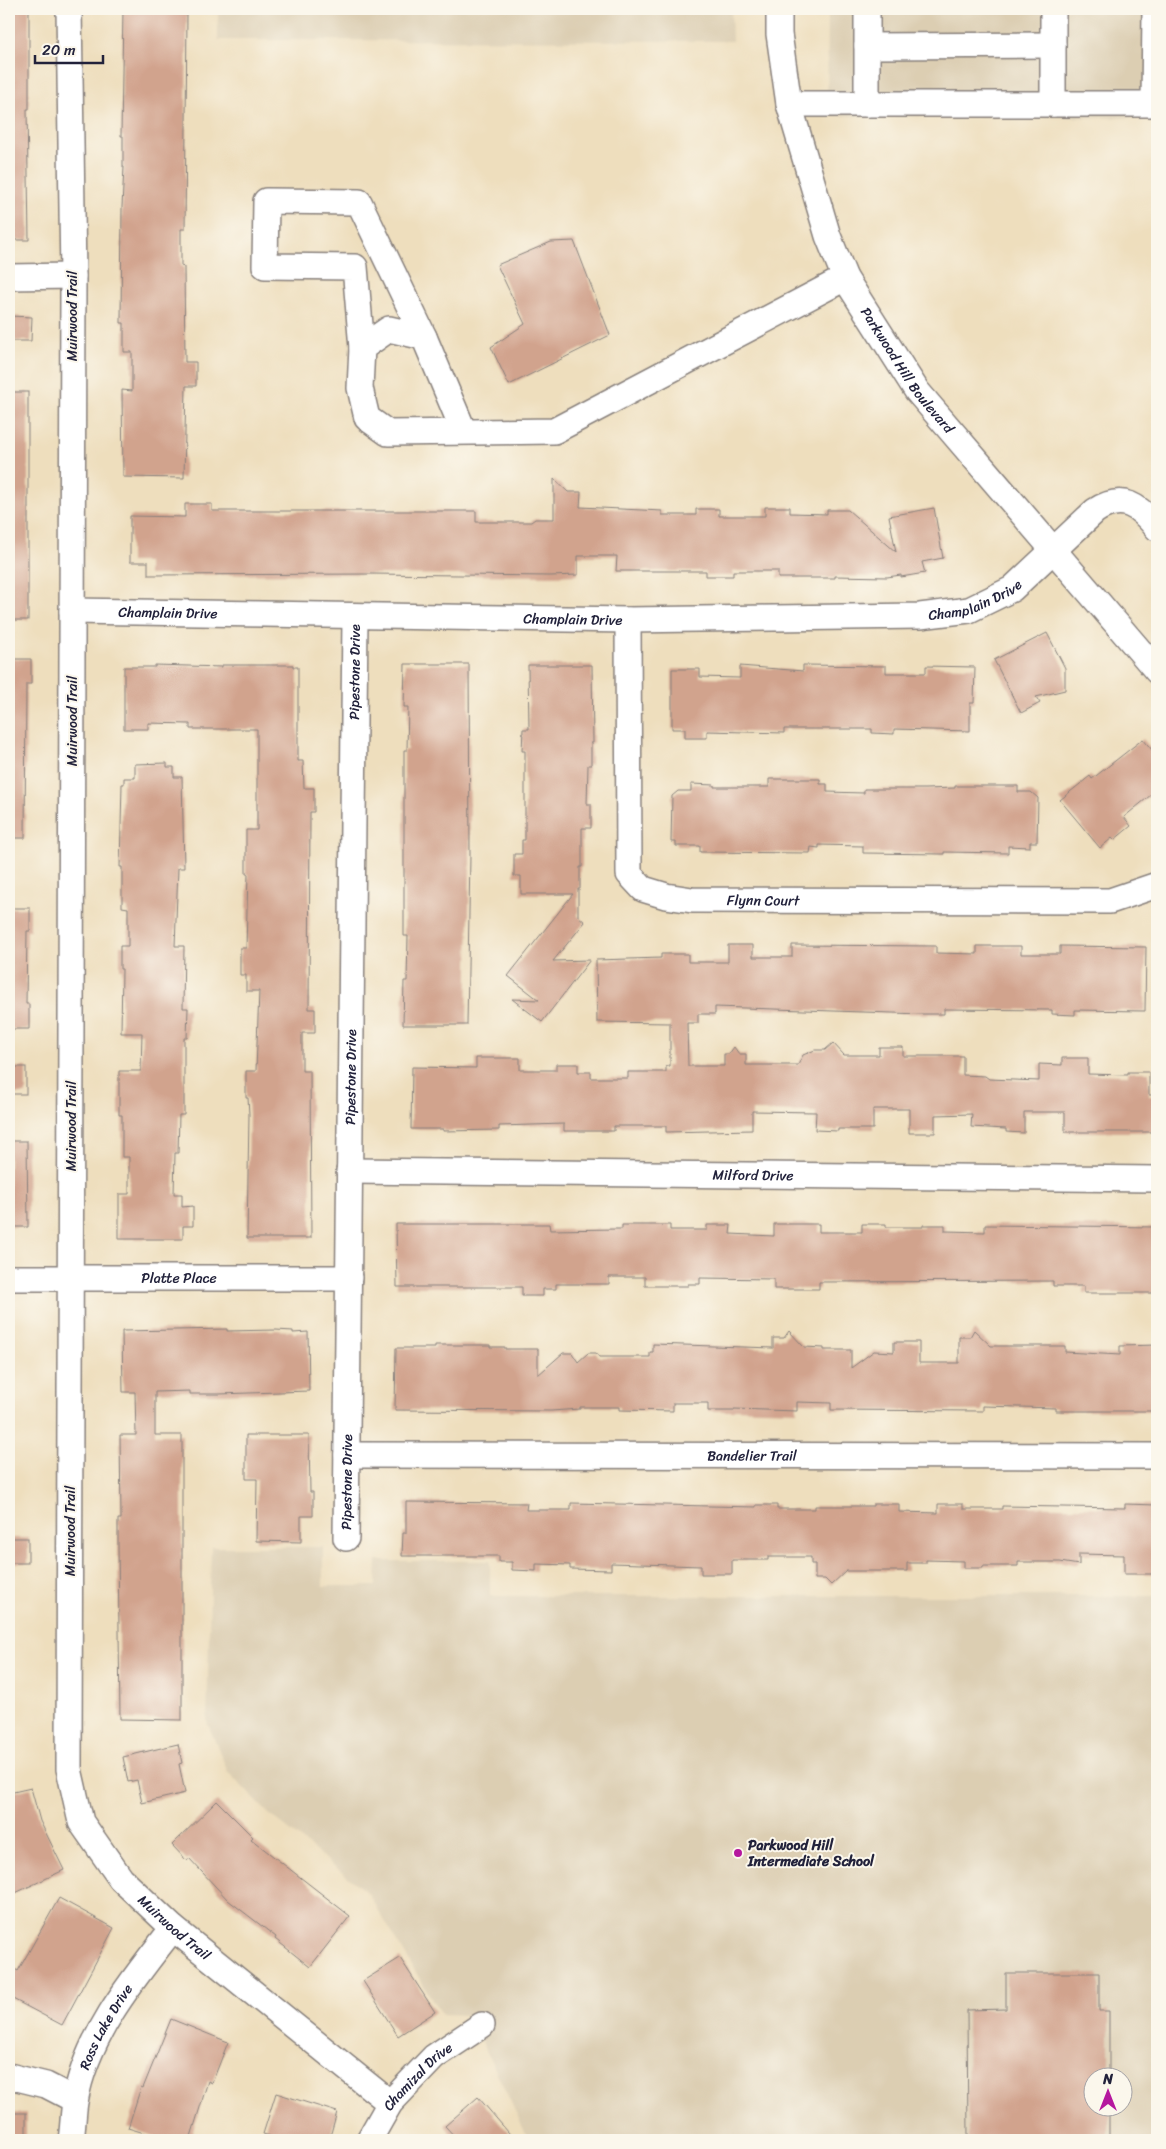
<svg xmlns="http://www.w3.org/2000/svg" width="1166" height="2149" font-family="Sriracha,sans-serif">
<style>
.built{fill:#dcceb2;fill-rule:evenodd}
.building{fill:#d1a38d}
.lines{fill:none;stroke-linecap:round;stroke-linejoin:round}
.minor-casing{stroke:#88807c;stroke-width:28}
.minor{stroke:#fff;stroke-width:25}
.poi-dot{fill:#b5179e;stroke:#fbf7ec;stroke-width:2}
.labels{text-anchor:middle;stroke-width:4;stroke-linejoin:round;paint-order:stroke}
.street-label{font-size:14px;fill:#22223b;stroke:#fbf7ec}
.poi-label{font-size:14px;font-weight:bold;fill:#22223b;stroke:#fbf7ec;text-anchor:start}
</style>
<rect width="100%" height="100%" fill="#fbf7ec"/>
<filter id="ink" filterUnits="userSpaceOnUse"><feTurbulence type="fractalNoise" baseFrequency=".02" numOctaves="2"/><feDisplacementMap in="SourceGraphic" scale="10" xChannelSelector="R" yChannelSelector="G"/><feConvolveMatrix kernelMatrix="1 2 1 2 8 2 1 2 1" color-interpolation-filters="sRGB"/></filter>
<filter id="wash" filterUnits="userSpaceOnUse"><feTurbulence type="fractalNoise" baseFrequency=".0096" numOctaves="4" result="noise"/><feDisplacementMap in="SourceGraphic" scale="20" xChannelSelector="R" yChannelSelector="G"/><feGaussianBlur stdDeviation="1.12" result="paint"/><feColorMatrix in="noise" values="0 0 0 0 0 0 0 0 0 0 0 0 0 0 0 0 0 1.4 0 .05"/><feComposite in="paint" operator="in"/></filter>
<g filter="url(#wash)">
<rect width="100%" height="100%" fill="#eedebd"/>
<g class="built">
<polygon points="218,9 731,9 732,41 218,40"/>
<polygon points="828,9 1157,9 1157,118 827,116"/>
<path d="M 211,1547 L 323,1547 L 323,1586 L 376,1586 L 377,1561 L 490,1561 L 490,1596 L 1157,1596 L 1157,2140 L 529,2140 L 469,2015 L 441,2014 L 368,1893 L 269,1814 L 228,1772 L 207,1722 ZM 1094,2076 L 1124,2076 L 1124,2106 L 1094,2106 Z"/>
</g>
<g id="blocks">
<g class="building">
<polygon points="9,9 29,9 29,109 27,109 29,240 9,240"/>
<polygon points="123,9 186,9 187,14 185,229 181,229 181,266 184,267 185,362 196,362 196,386 186,386 184,478 123,477 122,390 132,391 132,352 124,352 124,323 121,323 122,207 124,167 123,167 123,136 121,136"/>
<polygon points="574,241 610,335 509,385 491,347 525,324 497,265 551,242"/>
<polygon points="9,316 32,317 31,341 9,341"/>
<rect x="9" y="392" width="19" height="228"/>
<polygon points="554,479 568,492 581,492 580,507 662,511 662,515 696,515 696,509 719,509 719,516 765,516 765,507 790,507 790,513 827,514 827,510 848,510 896,552 889,516 934,508 943,558 922,562 925,573 901,577 901,575 887,577 835,576 835,578 778,578 778,571 733,571 733,576 706,576 706,571 616,571 617,556 578,556 578,575 550,576 370,574 148,575 148,562 130,562 130,516 185,517 185,504 212,504 212,511 476,511 476,522 531,522 535,519 554,519"/>
<polygon points="1047,633 1065,668 1065,690 1036,697 1040,703 1021,713 994,660"/>
<polygon points="9,659 31,659 31,684 26,684 25,838 9,838"/>
<polygon points="405,664 469,664 470,856 467,1025 403,1025 404,981 407,981 408,936 404,936 404,750 407,750 408,707 404,707"/>
<polygon points="155,665 222,667 222,665 293,665 293,667 298,667 298,761 303,761 304,788 314,788 314,812 310,812 309,1009 315,1009 315,1033 302,1033 302,1071 310,1071 311,1238 247,1238 249,1114 248,1098 246,1098 246,1071 256,1071 259,991 246,991 246,975 240,975 240,948 246,948 248,874 246,874 246,830 257,830 257,729 190,729 190,724 148,723 148,729 124,729 124,667 155,667"/>
<polygon points="528,665 592,665 593,743 591,743 591,765 588,765 587,804 591,804 591,828 582,828 582,867 580,867 580,889 578,889 578,916 585,922 553,961 590,960 542,1022 512,999 539,1000 508,976 573,894 521,894 521,876 514,876 514,854 522,854 522,840 525,840 525,751 522,751 523,729 529,729"/>
<polygon points="803,665 886,666 886,673 926,673 926,666 975,667 974,703 970,703 970,731 894,729 894,734 872,733 872,729 784,729 784,733 707,731 707,738 685,738 685,729 672,729 672,669 700,669 700,677 740,678 740,666 803,671"/>
<polygon points="1143,739 1157,756 1157,790 1124,817 1131,826 1114,840 1112,838 1100,848 1060,800 1090,776 1092,779"/>
<polygon points="167,763 167,767 174,767 174,777 182,777 184,868 178,868 175,946 184,946 183,1008 188,1008 187,1038 184,1038 184,1115 179,1115 178,1153 175,1153 174,1194 182,1194 182,1207 193,1206 193,1226 183,1226 183,1239 119,1239 119,1194 129,1194 129,1157 122,1157 122,1115 119,1115 119,1071 141,1071 142,1033 121,1033 122,969 120,969 120,946 128,946 128,908 122,907 122,867 120,867 122,784 124,784 124,778 135,778 135,764"/>
<polygon points="769,779 820,779 820,784 827,784 827,792 864,793 864,789 925,789 955,788 955,786 1018,786 1018,792 1031,792 1038,798 1037,842 1030,842 1030,847 1008,846 1008,853 944,852 944,854 863,853 863,846 819,845 819,848 811,847 810,853 700,852 700,846 676,846 676,842 671,842 672,796 678,791 691,791 691,784 714,785 714,787 769,787"/>
<polygon points="9,908 30,908 30,931 27,931 26,1004 29,1004 29,1029 9,1029"/>
<polygon points="728,945 753,945 753,957 792,957 792,945 936,946 936,953 977,954 977,946 1021,946 1021,954 1060,954 1060,946 1146,947 1145,1011 1075,1010 1075,1015 1052,1014 1052,1010 944,1009 944,1014 922,1014 715,1007 715,1014 698,1014 698,1023 687,1023 688,1066 724,1066 724,1054 729,1054 734,1047 739,1054 746,1054 746,1065 798,1065 803,1055 815,1050 825,1050 833,1043 844,1055 879,1055 879,1047 903,1047 903,1056 963,1056 963,1075 985,1076 989,1079 1039,1081 1039,1064 1062,1065 1062,1058 1088,1058 1088,1074 1128,1075 1128,1072 1149,1072 1149,1095 1156,1095 1156,1132 1065,1132 1065,1112 1024,1112 1024,1133 1006,1132 1006,1129 971,1127 972,1114 935,1115 935,1133 909,1133 909,1109 873,1109 873,1129 838,1129 838,1131 815,1130 816,1112 752,1111 752,1130 666,1132 666,1126 614,1126 614,1131 564,1131 564,1124 499,1126 499,1130 443,1131 443,1129 411,1129 412,1067 476,1068 476,1058 520,1058 520,1070 556,1070 556,1064 578,1064 578,1072 591,1072 591,1078 628,1078 628,1072 666,1072 666,1066 670,1066 670,1023 597,1022 596,960 661,958 661,954 688,954 688,962 728,962"/>
<rect x="9" y="1067" width="17" height="27"/>
<polygon points="9,1141 27,1141 28,1227 9,1227"/>
<polygon points="396,1224 549,1224 550,1230 617,1229 622,1229 622,1225 670,1225 670,1230 707,1230 707,1225 731,1225 730,1234 774,1236 774,1224 819,1224 819,1232 862,1232 862,1224 886,1224 886,1227 923,1227 923,1225 945,1225 945,1231 985,1232 985,1225 1157,1227 1157,1293 1084,1293 1084,1286 1053,1286 1053,1281 819,1282 819,1289 774,1289 774,1279 700,1278 700,1284 688,1284 688,1286 645,1286 645,1277 609,1277 609,1284 556,1284 556,1289 543,1289 543,1296 522,1296 522,1287 397,1287"/>
<polygon points="227,1329 227,1331 276,1330 293,1331 293,1333 308,1332 309,1391 219,1394 190,1394 190,1391 155,1392 155,1435 182,1435 182,1720 120,1719 118,1543 118,1519 121,1519 120,1435 136,1435 135,1392 123,1392 122,1331"/>
<polygon points="974,1330 991,1346 1065,1346 1065,1352 1120,1355 1120,1346 1157,1345 1157,1411 1056,1411 1056,1408 983,1406 983,1411 831,1410 831,1403 797,1402 797,1411 734,1409 734,1411 708,1411 708,1403 673,1403 673,1411 619,1410 619,1407 580,1407 580,1409 551,1411 395,1410 396,1348 435,1348 435,1345 490,1345 490,1347 505,1347 505,1349 538,1349 538,1375 563,1353 572,1353 578,1362 588,1353 596,1353 599,1357 650,1357 650,1352 653,1352 653,1344 773,1348 773,1338 784,1338 789,1331 804,1347 824,1348 824,1350 851,1350 851,1368 874,1351 894,1352 894,1342 919,1342 919,1363 959,1363 959,1337 970,1337"/>
<polygon points="246,1435 309,1435 310,1492 313,1492 313,1516 301,1516 301,1542 256,1541 257,1479 246,1479"/>
<polygon points="406,1502 527,1503 526,1510 571,1510 571,1503 756,1507 756,1505 777,1505 777,1509 815,1509 815,1506 873,1506 873,1504 899,1504 899,1512 938,1513 938,1504 963,1504 963,1509 1002,1509 1002,1506 1125,1508 1125,1504 1157,1505 1157,1574 1124,1574 1124,1555 1079,1554 1079,1565 1060,1562 1018,1562 1018,1566 983,1566 983,1568 964,1568 964,1561 926,1560 926,1563 907,1563 907,1571 846,1571 831,1585 825,1579 815,1579 815,1564 811,1564 811,1557 768,1557 768,1560 732,1560 732,1574 701,1574 701,1566 611,1563 611,1570 570,1569 570,1565 536,1564 536,1571 512,1570 512,1562 499,1562 499,1556 402,1556 403,1533 406,1533"/>
<rect x="9" y="1538" width="19" height="25"/>
<polygon points="178,1744 182,1763 179,1764 185,1793 142,1803 137,1780 128,1782 123,1757"/>
<polygon points="31,1788 40,1821 64,1870 9,1896 9,1793"/>
<polygon points="217,1801 253,1837 251,1839 350,1916 310,1967 275,1939 276,1937 228,1900 189,1858 187,1861 172,1845"/>
<polygon points="59,1898 114,1928 62,2025 9,1997 9,1966 18,1971"/>
<polygon points="400,1958 435,2012 398,2036 363,1981"/>
<polygon points="1006,1973 1099,1973 1099,2011 1109,2011 1109,2076 1094,2076 1094,2106 1109,2106 1109,2140 968,2140 967,2010 1006,2009"/>
<polygon points="171,2019 228,2042 212,2083 208,2081 190,2140 167,2140 128,2128 141,2087 143,2088"/>
<polygon points="276,2093 337,2112 329,2140 283,2140 263,2134"/>
<polygon points="478,2097 515,2140 458,2140 445,2126"/>
<rect x="9" y="2113" width="17" height="27"/>
</g>
</g>
</g>
<g filter="url(#ink)">
<use href="#blocks" fill-opacity="0" stroke="#88807c" stroke-width="1"/>
<g class="lines">
<defs>
<g id="minor">
<path id="s1" d="M 69,9 L 73,276 L 69,1769 L 81,1822 L 121,1879 L 173,1928 L 390,2103"/>
<path id="s2" d="M 779,9 L 779,34 L 789,104 L 828,236 L 845,278 L 917,391 L 1157,671"/>
<polyline points="867,9 867,104"/>
<polyline points="867,46 1053,45"/>
<polyline points="789,104 1053,104 1053,9"/>
<polyline points="1053,104 1157,104"/>
<polyline points="1154,104 1155,9"/>
<polyline points="9,277 73,276"/>
<polyline points="362,348 355,267 265,266 266,201 359,202 424,337"/>
<polyline points="464,432 424,337 389,329 362,348 360,388 367,418 388,433 554,431 845,278"/>
<path id="s3" d="M 72,611 L 628,620 L 920,616 L 969,610 L 1012,589 L 1095,511 C 1123,493 1139,506 1157,528"/>
<path id="s4" d="M 628,620 L 629,874 L 643,889 L 666,896 L 692,900 L 1110,901 L 1157,885"/>
<path id="s5" d="M 349,1171 L 1157,1179"/>
<path id="s6" d="M 9,1278 L 349,1278"/>
<path id="s7" d="M 347,1455 L 1157,1456"/>
<path id="s8" d="M 346,1538 L 355,616"/>
<polyline points="9,2076 46,2085 75,2100"/>
<path id="s9" d="M 71,2140 C 73,2128 73,2114 75,2102 C 86,2036 133,1979 173,1928"/>
<path id="s10" d="M 369,2140 L 390,2103 L 434,2057 L 482,2025"/>
</g>
</defs>
<use href="#minor" class="minor-casing"/>
<use href="#minor" class="minor"/>
</g>
</g>
<circle class="poi-dot" cx="738" cy="1853" r="5"/>
<g class="labels">
<g class="street-label">
<text transform="translate(72 316) rotate(-90)" y="5">Muirwood Trail</text>
<text dy="5" stroke="none"><textPath href="#s2" startOffset="390">Parkwood Hill Boulevard</textPath></text>
<text dy="5" stroke="none"><textPath href="#s3" startOffset="906">Champlain Drive</textPath></text>
<text dy="5" stroke="none"><textPath href="#s3" startOffset="96">Champlain Drive</textPath></text>
<text dy="5" stroke="none"><textPath href="#s3" startOffset="501">Champlain Drive</textPath></text>
<text dy="5" stroke="none"><textPath href="#s8" startOffset="866">Pipestone Drive</textPath></text>
<text transform="translate(72 721) rotate(-90)" y="5">Muirwood Trail</text>
<text dy="5" stroke="none"><textPath href="#s4" startOffset="396">Flynn Court</textPath></text>
<text dy="5" stroke="none"><textPath href="#s8" startOffset="461">Pipestone Drive</textPath></text>
<text transform="translate(71 1126) rotate(-90)" y="5">Muirwood Trail</text>
<text dy="5" stroke="none"><textPath href="#s5" startOffset="404">Milford Drive</textPath></text>
<text dy="5" stroke="none"><textPath href="#s6" startOffset="170">Platte Place</textPath></text>
<text dy="5" stroke="none"><textPath href="#s7" startOffset="405">Bandelier Trail</textPath></text>
<text dy="5" stroke="none"><textPath href="#s8" startOffset="56">Pipestone Drive</textPath></text>
<text transform="translate(70 1531) rotate(-90)" y="5">Muirwood Trail</text>
<text dy="5" stroke="none"><textPath href="#s1" startOffset="1956">Muirwood Trail</textPath></text>
<text dy="5" stroke="none"><textPath href="#s9" startOffset="120">Ross Lake Drive</textPath></text>
<text dy="5" stroke="none"><textPath href="#s10" startOffset="81">Chamizal Drive</textPath></text>
</g>
<g class="poi-label">
<text x="748" y="1850">Parkwood Hill<tspan x="748" dy="16">Intermediate School</tspan></text>
</g>
</g>
<rect width="1166" height="2149" fill="none" stroke="#fbf7ec" stroke-width="30"/>
<g transform="translate(1108 2092)"><circle r="24" fill="#fbf7ec" stroke="#a4a2a5"/>
<path d="M0-4L9 19L0 12L-9 19Z" fill="#b5179e"/>
<text y="-8" font-size="14" font-weight="bold" text-anchor="middle" fill="#22223b">N</text>
</g>
<path d="M35 55v8h68v-8" fill="none" stroke="#22223b" stroke-width="2.5"/>
<text x="42" y="55" font-size="15" fill="#22223b" stroke="#fbf7ec" stroke-width="4" paint-order="stroke">20 m</text>
</svg>
